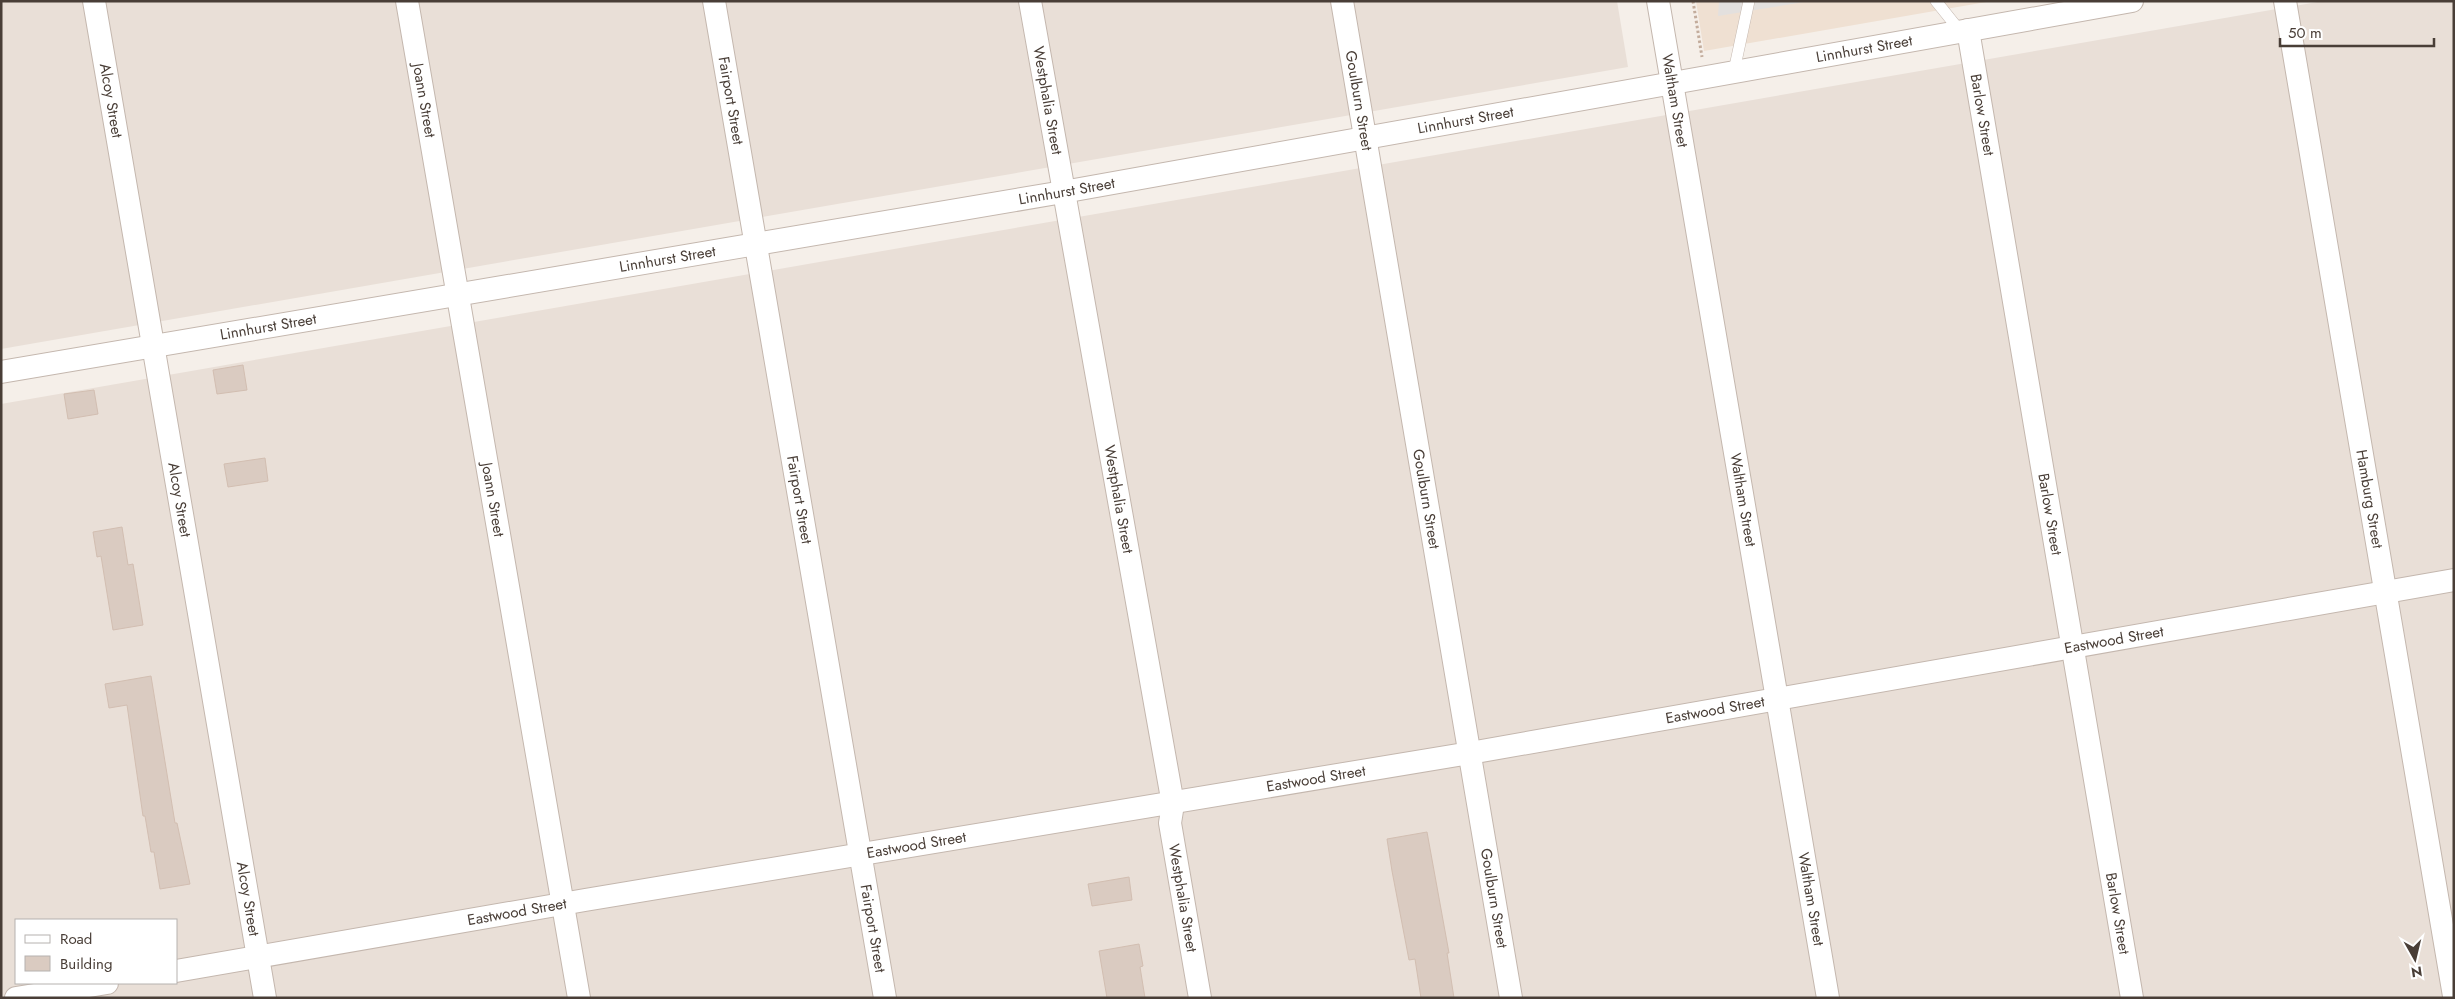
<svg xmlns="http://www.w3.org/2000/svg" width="2455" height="999" font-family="Jost,sans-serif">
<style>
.residential{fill:#e9dfd7;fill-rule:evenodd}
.education{fill:#efe0d2}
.parking{fill:#e3e0de}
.building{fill:#dacbc1;stroke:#d2beb1}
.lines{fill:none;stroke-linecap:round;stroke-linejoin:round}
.service-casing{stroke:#c4b7ae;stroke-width:12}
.minor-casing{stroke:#c4b7ae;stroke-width:24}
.path{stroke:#c3ac9c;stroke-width:3;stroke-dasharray:2.5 2.5;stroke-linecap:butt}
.service{stroke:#fff;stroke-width:11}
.minor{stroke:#fff;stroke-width:22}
.labels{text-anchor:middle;stroke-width:4.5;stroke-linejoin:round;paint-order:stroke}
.street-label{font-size:15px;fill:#493e37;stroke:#fff}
</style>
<rect width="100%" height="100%" fill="#f5efe9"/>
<g class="residential">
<polygon points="1,1 1617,1 1628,67 1,349"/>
<path d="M 2323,1 L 2454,1 L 2454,998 L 1,998 L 1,404 ZM 16,920 L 176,920 L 176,983 L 16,983 Z"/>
</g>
<polygon class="education" points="1696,1 1992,1 1704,51"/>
<polygon class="parking" points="1719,1 1810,1 1718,16"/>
<g class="building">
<polygon points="243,365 247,390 217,394 213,370"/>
<polygon points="94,390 98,414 68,419 64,394"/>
<polygon points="265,458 268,481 228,487 224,464"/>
<polygon points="122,527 128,565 133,564 143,625 113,630 101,556 97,557 93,532"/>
<polygon points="151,676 175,823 177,823 190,884 160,889 154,852 151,852 145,816 143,816 127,705 109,708 105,684"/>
<polygon points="1427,832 1449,953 1447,953 1454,998 1421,998 1415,959 1409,960 1392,871 1387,839"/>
<polygon points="1129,877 1132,900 1092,906 1088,884"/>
<polygon points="1139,944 1143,966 1140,967 1145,998 1107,998 1099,951"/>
</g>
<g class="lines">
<defs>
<g id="service">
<polyline points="1936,1 1960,31"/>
<polyline points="1734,71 1749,1"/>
</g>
<g id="minor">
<path id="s1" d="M 94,1 L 265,998"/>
<path id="s2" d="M 407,1 L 579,998"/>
<path id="s3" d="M 714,1 L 885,998"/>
<path id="s4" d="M 1030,1 L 1173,804 L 1170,823 L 1200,998"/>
<path id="s5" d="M 1342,1 L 1511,998"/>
<path id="s6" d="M 1658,1 L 1828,998"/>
<path id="s7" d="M 2285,1 L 2454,996"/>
<path id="s8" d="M 1968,30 L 2132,998"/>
<path id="s9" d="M 1,372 L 1063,192 L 2132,1"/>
<path id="s10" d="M 176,971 L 585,900 L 1470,753 L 2454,580"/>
<polyline points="16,998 107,983"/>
</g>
</defs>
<use href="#service" class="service-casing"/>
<use href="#minor" class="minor-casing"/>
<polyline class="path" points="1693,1 1702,57"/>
<use href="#service" class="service"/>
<use href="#minor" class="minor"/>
</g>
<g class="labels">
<g class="street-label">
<text dy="5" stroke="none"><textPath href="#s9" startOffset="1891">Linnhurst Street</textPath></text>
<text dy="5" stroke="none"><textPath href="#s1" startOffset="101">Alcoy Street</textPath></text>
<text dy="5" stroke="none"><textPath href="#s2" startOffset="101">Joann Street</textPath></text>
<text dy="5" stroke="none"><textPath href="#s3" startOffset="101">Fairport Street</textPath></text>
<text dy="5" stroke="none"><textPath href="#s5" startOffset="101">Goulburn Street</textPath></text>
<text dy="5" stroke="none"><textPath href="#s6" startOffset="101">Waltham Street</textPath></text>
<text dy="5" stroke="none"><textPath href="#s4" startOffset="101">Westphalia Street</textPath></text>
<text dy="5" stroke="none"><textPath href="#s8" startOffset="86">Barlow Street</textPath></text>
<text dy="5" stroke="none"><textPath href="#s9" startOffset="1486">Linnhurst Street</textPath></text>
<text dy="5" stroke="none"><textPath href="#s9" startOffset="1081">Linnhurst Street</textPath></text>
<text dy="5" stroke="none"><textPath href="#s9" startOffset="676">Linnhurst Street</textPath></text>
<text dy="5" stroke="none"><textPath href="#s9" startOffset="271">Linnhurst Street</textPath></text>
<text dy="5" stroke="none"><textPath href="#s4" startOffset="506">Westphalia Street</textPath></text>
<text dy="5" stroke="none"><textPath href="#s7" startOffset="505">Hamburg Street</textPath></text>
<text dy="5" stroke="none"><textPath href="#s1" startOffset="506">Alcoy Street</textPath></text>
<text dy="5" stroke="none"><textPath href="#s2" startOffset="506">Joann Street</textPath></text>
<text dy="5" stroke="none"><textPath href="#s3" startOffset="506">Fairport Street</textPath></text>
<text dy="5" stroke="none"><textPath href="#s5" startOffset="505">Goulburn Street</textPath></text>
<text dy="5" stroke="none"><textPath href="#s6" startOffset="506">Waltham Street</textPath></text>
<text dy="5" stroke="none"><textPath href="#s8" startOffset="491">Barlow Street</textPath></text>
<text dy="5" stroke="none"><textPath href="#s10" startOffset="1966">Eastwood Street</textPath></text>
<text dy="5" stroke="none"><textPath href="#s10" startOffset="1561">Eastwood Street</textPath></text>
<text dy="5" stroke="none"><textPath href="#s10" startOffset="1156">Eastwood Street</textPath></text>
<text dy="5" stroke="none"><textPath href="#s10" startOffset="751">Eastwood Street</textPath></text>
<text dy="5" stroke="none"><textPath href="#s4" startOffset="911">Westphalia Street</textPath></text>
<text dy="5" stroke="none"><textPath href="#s1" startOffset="911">Alcoy Street</textPath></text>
<text dy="5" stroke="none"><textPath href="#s5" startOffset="910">Goulburn Street</textPath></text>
<text dy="5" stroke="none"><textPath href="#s6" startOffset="911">Waltham Street</textPath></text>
<text dy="5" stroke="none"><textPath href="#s10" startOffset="346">Eastwood Street</textPath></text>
<text dy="5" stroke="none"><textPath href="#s8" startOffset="896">Barlow Street</textPath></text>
<text dy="5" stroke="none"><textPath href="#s3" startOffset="941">Fairport Street</textPath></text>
</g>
</g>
<rect width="2455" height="999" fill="none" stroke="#493e37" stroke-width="5"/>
<rect x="15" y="919" width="162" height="65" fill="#ffffff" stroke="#b6b2af"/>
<rect x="25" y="935" width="25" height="8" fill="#ffffff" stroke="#b6b2af"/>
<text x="60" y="944" font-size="15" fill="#493e37">Road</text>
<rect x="25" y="956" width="25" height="15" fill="#dacbc1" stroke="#b6b2af"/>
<text x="60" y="969" font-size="15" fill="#493e37">Building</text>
<g transform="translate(2415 959) rotate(172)" stroke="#ffffff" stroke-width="4" paint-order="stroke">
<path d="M0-4L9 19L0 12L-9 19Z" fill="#493e37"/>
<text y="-8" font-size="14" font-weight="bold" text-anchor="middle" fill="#493e37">N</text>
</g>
<path d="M2280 38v8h154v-8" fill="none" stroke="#493e37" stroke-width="2.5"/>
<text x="2288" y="38" font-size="15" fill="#493e37" stroke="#ffffff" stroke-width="4" paint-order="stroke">50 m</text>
</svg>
